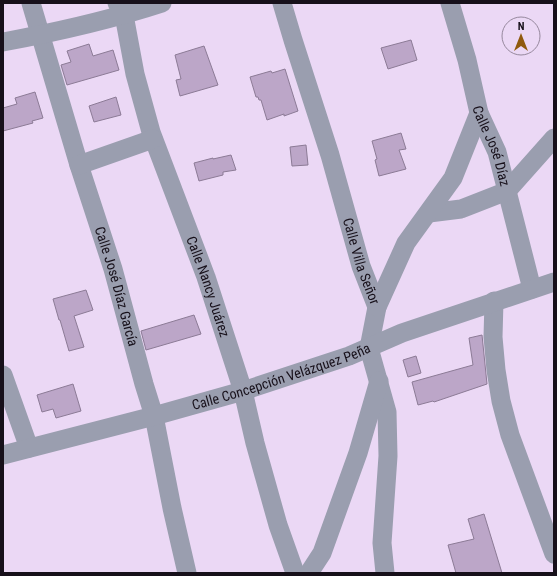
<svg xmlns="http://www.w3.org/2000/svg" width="557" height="576" font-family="'Roboto Condensed',sans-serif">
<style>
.building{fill:#bca6c8;stroke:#8c7b96}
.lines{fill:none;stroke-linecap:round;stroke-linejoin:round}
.minor{stroke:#9a9eaf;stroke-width:19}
.labels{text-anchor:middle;stroke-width:4;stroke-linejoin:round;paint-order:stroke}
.street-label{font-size:14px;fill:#17101a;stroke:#ebd8f5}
</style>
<rect width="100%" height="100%" fill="#ebd8f5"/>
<g class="building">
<polygon points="411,40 417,60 388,69 381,48"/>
<polygon points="89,44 93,56 113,50 119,70 67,85 61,65 71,62 67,51"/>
<polygon points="204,46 218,85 180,96 176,80 181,79 175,55"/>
<polygon points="285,69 298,111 284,116 284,114 267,120 261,100 259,100 258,97 256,97 250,77 271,71 272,73"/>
<polygon points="35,92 43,118 32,121 33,123 3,131 3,108 17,104 15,98"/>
<polygon points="116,97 121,115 94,122 89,106"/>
<polygon points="401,133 406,149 399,150 406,169 379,176 375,160 377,159 372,141"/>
<polygon points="306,145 308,165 292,166 290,147"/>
<polygon points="231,155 236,170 223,172 223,175 199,181 194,163 213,158 213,159"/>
<polygon points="86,290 93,310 74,316 84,347 69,351 60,320 59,320 53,299"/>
<polygon points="194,315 201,334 146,350 141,331"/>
<polygon points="482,335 487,384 434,402 433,401 418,405 412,382 473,365 469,338"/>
<polygon points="416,356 421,373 408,377 403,360"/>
<polygon points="73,384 81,411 56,418 53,409 42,412 37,395"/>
<polygon points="484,514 502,573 456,573 448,545 474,539 468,519"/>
</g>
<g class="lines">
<g class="minor">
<path id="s1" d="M 31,3 L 79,165 L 113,269 L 144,384 L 154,416 L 172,508 L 187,573"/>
<path id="s2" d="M 117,3 L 124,15 L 135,74 L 151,132 L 206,277 L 243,391 L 255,443 L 278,525 L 294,570 L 294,573"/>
<path id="s3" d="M 282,3 L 293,40 L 330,155 L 361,266 L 377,307 L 369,348 L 387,412 L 388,456 L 382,543 L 385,573"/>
<path id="s4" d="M 450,3 L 467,60 L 479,113 L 497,152 L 532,289"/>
<path d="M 3,42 C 57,32 110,20 162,3"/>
<polyline points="79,165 153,139"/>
<polyline points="429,213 461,209 507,191 554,138"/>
<polyline points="494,301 493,337 496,370 501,401 510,435 554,554"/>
<polyline points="377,307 406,243 453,178 479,113"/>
<polyline points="3,375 29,448"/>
<path id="s5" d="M 3,455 L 154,416 L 243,391 L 349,356 L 402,333 L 554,282"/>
<polyline points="309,573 322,553 358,453 379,381"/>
</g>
</g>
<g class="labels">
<g class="street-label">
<text dy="5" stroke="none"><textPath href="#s4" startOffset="149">Calle José Díaz</textPath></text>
<text dy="5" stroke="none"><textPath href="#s3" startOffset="270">Calle Villa Señor</textPath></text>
<text dy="5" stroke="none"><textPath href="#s1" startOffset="296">Calle José Díaz García</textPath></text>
<text dy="5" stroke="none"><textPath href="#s2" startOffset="299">Calle Nancy Juárez</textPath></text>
<text dy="5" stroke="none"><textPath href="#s5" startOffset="289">Calle Concepción Velázquez Peña</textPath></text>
</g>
</g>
<rect width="557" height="576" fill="none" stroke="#17101a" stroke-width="8"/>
<g transform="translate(521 36)"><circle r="19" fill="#ebd8f5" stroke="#96889d"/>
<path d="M0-3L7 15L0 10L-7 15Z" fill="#905a0e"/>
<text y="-6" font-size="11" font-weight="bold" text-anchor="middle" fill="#17101a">N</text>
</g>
</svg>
